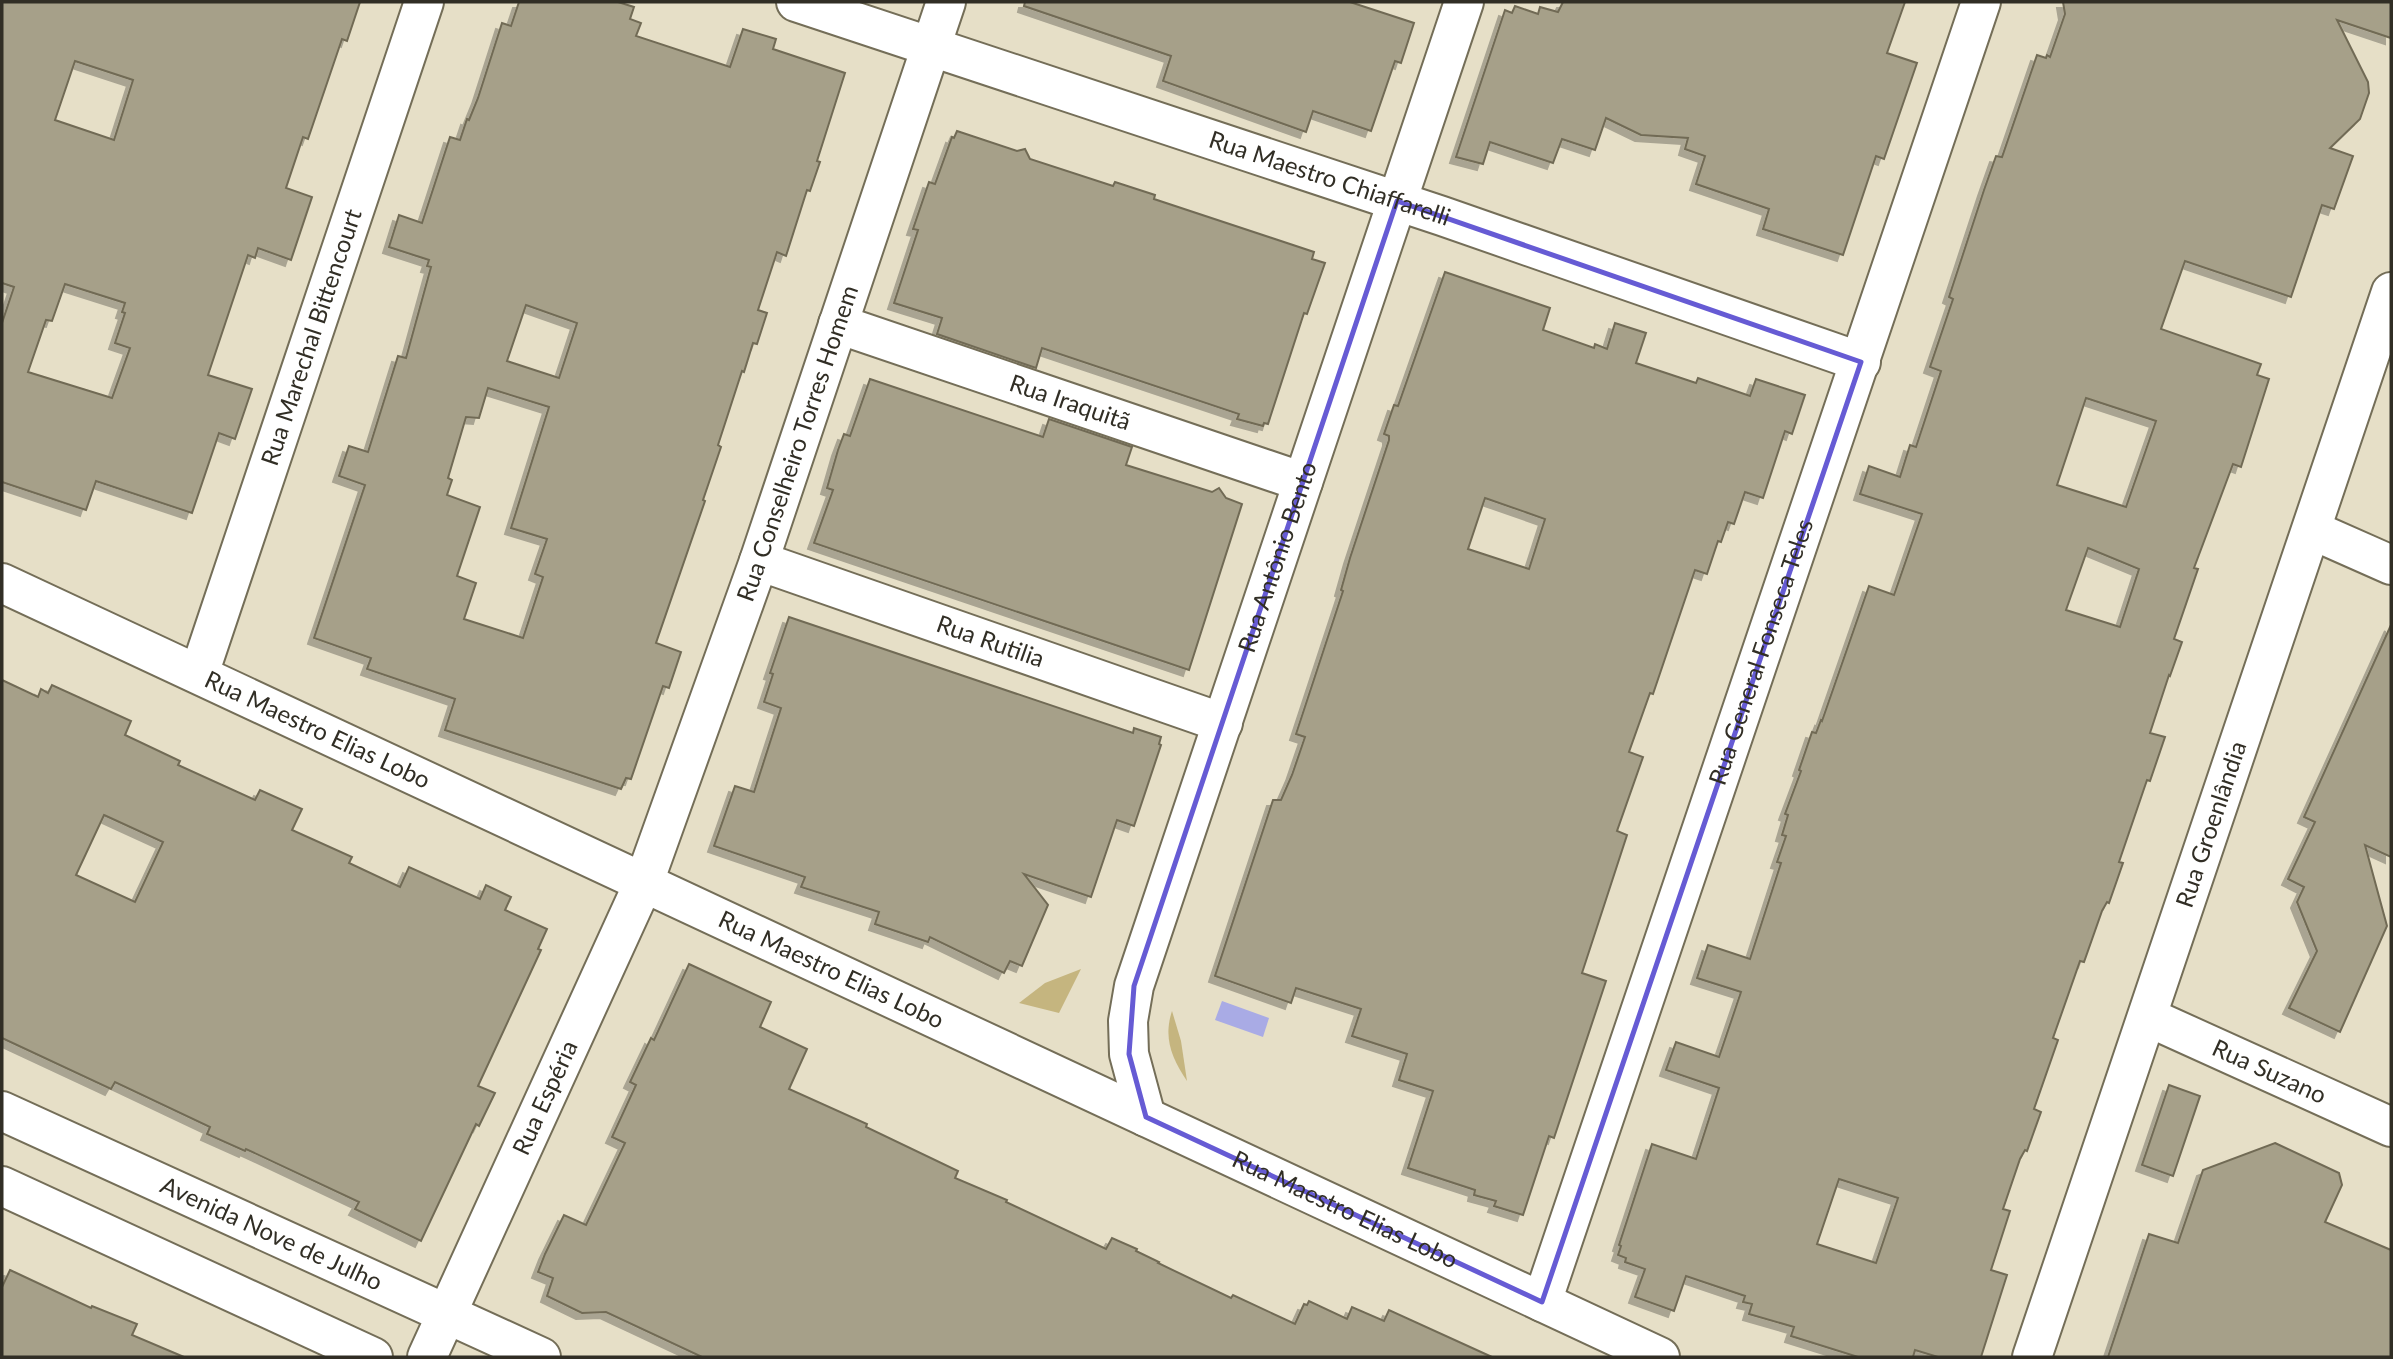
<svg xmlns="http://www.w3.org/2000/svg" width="2393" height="1359" font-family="Lato,sans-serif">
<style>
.green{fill:#c5b57f}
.water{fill:#a9abe5}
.building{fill:#a6a089;stroke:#716b55;stroke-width:2;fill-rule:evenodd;filter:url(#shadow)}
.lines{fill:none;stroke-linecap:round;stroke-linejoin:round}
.minor-casing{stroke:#746e58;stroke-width:42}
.tertiary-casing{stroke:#746e58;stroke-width:42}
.secondary-casing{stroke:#746e58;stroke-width:42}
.primary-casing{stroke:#746e58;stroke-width:42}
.minor{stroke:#fff;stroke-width:38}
.tertiary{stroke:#fff;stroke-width:38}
.secondary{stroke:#fff;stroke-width:38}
.primary{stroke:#fff;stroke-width:38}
.marked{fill:none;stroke:#665bd4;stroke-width:5;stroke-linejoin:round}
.labels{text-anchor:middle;stroke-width:5;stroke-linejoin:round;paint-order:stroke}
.street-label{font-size:24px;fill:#312e25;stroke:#fff}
</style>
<defs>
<filter id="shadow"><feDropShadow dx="-6" dy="6" stdDeviation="0" flood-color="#0004"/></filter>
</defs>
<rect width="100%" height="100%" fill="#e6dfc7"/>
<g class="green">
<polygon points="1081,969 1059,1013 1019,1003 1045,983"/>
<path d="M 1172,1011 L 1181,1041 L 1187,1081 C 1172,1059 1163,1038 1172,1011 Z"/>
</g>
<polygon class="water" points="1222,1001 1269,1018 1263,1037 1215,1020"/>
<g class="building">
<path d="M 2,2 L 360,2 L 347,41 L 342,39 L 308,139 L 303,137 L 286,188 L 312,197 L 291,260 L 258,248 L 255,258 L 248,255 L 208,375 L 252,389 L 235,439 L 219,433 L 192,513 L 96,481 L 86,510 L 2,482 L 2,323 L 14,287 L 2,283 ZM 75,61 L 133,80 L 114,140 L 55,120 ZM 65,284 L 125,303 L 122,312 L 125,313 L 115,343 L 130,348 L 112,398 L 28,372 L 46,320 L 52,321 Z"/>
<path d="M 519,2 L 618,2 L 634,7 L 630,19 L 641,23 L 636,36 L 730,67 L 743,29 L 776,39 L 773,49 L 845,73 L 817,161 L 820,162 L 810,191 L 807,190 L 786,256 L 777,252 L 758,310 L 767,313 L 757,344 L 753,343 L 744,372 L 742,371 L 718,445 L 721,447 L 703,500 L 705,501 L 656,643 L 681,652 L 669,688 L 663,686 L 631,779 L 626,778 L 621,789 L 445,730 L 455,699 L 367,669 L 371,658 L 314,638 L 365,485 L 339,476 L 349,446 L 368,452 L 398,356 L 406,358 L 431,267 L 427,266 L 429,260 L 389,247 L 399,215 L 422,223 L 450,137 L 460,140 L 467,119 L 469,120 L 478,98 L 502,23 L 511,26 ZM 526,305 L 577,323 L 559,378 L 507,361 ZM 488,388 L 549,407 L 511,528 L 547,539 L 535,574 L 543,577 L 523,638 L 464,619 L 476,583 L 457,576 L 480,507 L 447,495 L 452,480 L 448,478 L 466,417 L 479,418 Z"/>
<polygon points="1025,2 1350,2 1414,23 1401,63 1395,61 1371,131 1313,111 1306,132 1163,81 1171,56 1024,6"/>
<polygon points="1563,2 1905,2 1887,53 1917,63 1884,159 1876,156 1843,255 1763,229 1769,209 1696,184 1705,156 1685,149 1688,138 1641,135 1606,118 1595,150 1562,139 1553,163 1490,142 1483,164 1456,157 1505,10 1512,13 1515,6 1538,14 1540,7 1558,12"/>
<path d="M 2063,2 L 2391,2 L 2391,38 L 2337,20 L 2368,82 L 2369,93 L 2360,119 L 2330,148 L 2353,156 L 2334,209 L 2322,205 L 2291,297 L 2185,261 L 2161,329 L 2261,364 L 2257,375 L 2269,379 L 2241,467 L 2233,464 L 2194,568 L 2198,569 L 2174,639 L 2182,642 L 2170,676 L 2169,675 L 2150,733 L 2165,737 L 2150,781 L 2147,780 L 2119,862 L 2123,863 L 2109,903 L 2107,902 L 2102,911 L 2084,962 L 2080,961 L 2053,1038 L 2058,1040 L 2034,1109 L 2041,1112 L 2027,1151 L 2025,1150 L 2020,1159 L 2003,1209 L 2010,1211 L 1991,1270 L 2007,1275 L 1981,1357 L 1938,1357 L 1915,1350 L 1913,1357 L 1858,1357 L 1791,1336 L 1794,1327 L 1749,1314 L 1752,1304 L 1743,1302 L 1745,1296 L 1686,1276 L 1674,1311 L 1635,1297 L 1645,1269 L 1625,1262 L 1626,1258 L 1618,1255 L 1621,1246 L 1619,1245 L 1652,1144 L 1696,1159 L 1719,1088 L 1666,1070 L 1676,1042 L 1719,1057 L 1741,992 L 1697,978 L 1708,945 L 1750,959 L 1781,863 L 1777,862 L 1786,836 L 1782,835 L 1788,815 L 1785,814 L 1801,771 L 1799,770 L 1812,732 L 1816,733 L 1821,720 L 1822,721 L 1869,586 L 1894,595 L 1922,514 L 1860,494 L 1869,466 L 1900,477 L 1910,445 L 1916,447 L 1941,371 L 1930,367 L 1953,299 L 1949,297 L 1984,190 L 1996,156 L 2002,157 L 2037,55 L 2046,58 L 2047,55 L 2050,57 L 2065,14 ZM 2086,398 L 2156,421 L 2126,507 L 2057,485 ZM 2088,548 L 2139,569 L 2120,627 L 2066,610 ZM 1839,1179 L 1898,1198 L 1876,1263 L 1817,1244 Z"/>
<polygon points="957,131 1017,151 1025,149 1030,159 1113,186 1115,182 1155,195 1154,199 1314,252 1312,259 1325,263 1307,314 1304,313 1268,424 1264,423 1263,426 1237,419 1239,414 1042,348 1036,368 937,334 942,318 894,303 918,230 913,229 929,182 935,184 952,137 954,138"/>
<path d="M 1445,272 L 1550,308 L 1543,330 L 1594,348 L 1595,344 L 1607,349 L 1615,323 L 1646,333 L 1636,363 L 1696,383 L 1698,378 L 1750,396 L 1756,379 L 1805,395 L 1792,434 L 1785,431 L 1763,498 L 1745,492 L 1734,524 L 1728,522 L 1721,542 L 1718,541 L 1707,574 L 1695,570 L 1653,694 L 1650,693 L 1629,752 L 1643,757 L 1617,831 L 1627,835 L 1582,973 L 1606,981 L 1554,1138 L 1549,1136 L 1523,1215 L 1494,1206 L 1496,1201 L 1474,1195 L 1475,1190 L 1408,1168 L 1433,1091 L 1399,1080 L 1407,1054 L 1352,1036 L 1361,1009 L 1296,988 L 1291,1003 L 1215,976 L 1273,800 L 1281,800 L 1292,775 L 1305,737 L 1296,734 L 1343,591 L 1341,590 L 1350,558 L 1389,440 L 1389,436 L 1384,434 L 1394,405 L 1398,406 ZM 1485,498 L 1545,519 L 1529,569 L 1468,549 Z"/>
<polygon points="870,379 1043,437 1049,419 1132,447 1126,465 1212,492 1219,488 1226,498 1242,504 1189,670 814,543 833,490 827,488 838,450 844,434 850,436"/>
<polygon points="789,617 1133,733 1134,728 1161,737 1159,744 1161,745 1134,826 1117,820 1091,897 1024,874 1048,905 1022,966 1010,961 1004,973 930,937 928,942 875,924 879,912 801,887 805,877 714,846 735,786 754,792 781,708 764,702 773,674 770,673"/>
<polygon points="2391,625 2391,857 2365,845 2387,926 2340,1032 2289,1008 2317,951 2297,902 2304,887 2288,879 2315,822 2304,817"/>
<path d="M 2,680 L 38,697 L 41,689 L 48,693 L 52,685 L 131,721 L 125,735 L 180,761 L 178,765 L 255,800 L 260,790 L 302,809 L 292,830 L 352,857 L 349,863 L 400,887 L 409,867 L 480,899 L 486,885 L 511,897 L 505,910 L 547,929 L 538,949 L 541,950 L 478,1086 L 495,1093 L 479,1126 L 476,1124 L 421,1241 L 355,1209 L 359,1202 L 246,1149 L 245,1151 L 207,1134 L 210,1127 L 115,1082 L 111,1089 L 2,1038 ZM 104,815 L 163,842 L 135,902 L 76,875 Z"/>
<polygon points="689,964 771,1002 760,1027 807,1049 789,1089 867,1124 866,1127 958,1171 955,1178 1007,1200 1006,1202 1106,1249 1112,1238 1137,1249 1136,1251 1159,1262 1158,1263 1231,1298 1233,1295 1295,1324 1304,1304 1307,1305 1309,1301 1347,1319 1352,1307 1384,1321 1389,1310 1492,1357 702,1357 606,1312 582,1313 547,1296 553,1278 538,1272 545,1254 564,1215 586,1225 625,1143 612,1137 636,1085 630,1082 651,1038 654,1040"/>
<polygon points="2169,1085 2200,1096 2173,1176 2142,1165"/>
<polygon points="2275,1143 2339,1173 2342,1185 2325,1222 2391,1250 2391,1357 2108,1357 2149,1234 2178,1243 2203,1170"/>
<polygon points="10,1270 91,1308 92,1306 137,1324 132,1335 184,1357 2,1357 2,1287"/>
</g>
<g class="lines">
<defs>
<g id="minor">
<path id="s1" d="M 838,324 L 1303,482"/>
<polyline points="2312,530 2391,565"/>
<path id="s2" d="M 759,561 L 1223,723"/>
<path id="s3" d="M 199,674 L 424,2"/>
<path id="s4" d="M 427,1357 L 644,882 L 759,561 L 946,2"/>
</g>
<g id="tertiary">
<path id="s5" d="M 796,2 L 1442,216 L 1861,362"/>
<path id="s6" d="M 2,583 L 1660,1357"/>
<path id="s7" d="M 2148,1017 L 2391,1127"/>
<path id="s8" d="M 1146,1117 L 1129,1054 L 1128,1021 L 1134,986 L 1464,2"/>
<path id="s9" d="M 1542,1302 L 1981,2"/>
</g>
<g id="secondary">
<path id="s10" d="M 2032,1357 L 2391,292"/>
</g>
<g id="primary">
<path id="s11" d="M 2,1111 L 541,1357"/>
<polyline points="2,1186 373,1357"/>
</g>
</defs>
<use href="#minor" class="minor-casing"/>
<use href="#tertiary" class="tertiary-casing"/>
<use href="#secondary" class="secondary-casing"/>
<use href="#primary" class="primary-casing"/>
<use href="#minor" class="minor"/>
<use href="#tertiary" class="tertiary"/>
<use href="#secondary" class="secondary"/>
<use href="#primary" class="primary"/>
</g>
<path class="marked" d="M 1397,201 L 1861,362 L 1542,1302 L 1146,1117 L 1129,1054 L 1134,986 Z"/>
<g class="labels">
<g class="street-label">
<text dy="8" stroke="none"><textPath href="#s5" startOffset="562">Rua Maestro Chiaffarelli</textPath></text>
<text dy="8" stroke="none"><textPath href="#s3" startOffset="355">Rua Marechal Bittencourt</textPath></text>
<text dy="8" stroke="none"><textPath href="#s1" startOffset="245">Rua Iraquitã</textPath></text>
<text dy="8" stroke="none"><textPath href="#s4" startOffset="987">Rua Conselheiro Torres Homem</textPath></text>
<text dy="8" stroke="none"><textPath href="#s8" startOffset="586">Rua Antônio Bento</textPath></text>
<text dy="8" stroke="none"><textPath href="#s2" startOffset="245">Rua Rutilia</textPath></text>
<text dy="8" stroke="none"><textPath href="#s9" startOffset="686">Rua General Fonseca Teles</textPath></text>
<text dy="8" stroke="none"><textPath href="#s6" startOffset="348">Rua Maestro Elias Lobo</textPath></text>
<text dy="8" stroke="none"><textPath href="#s10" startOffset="562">Rua Groenlândia</textPath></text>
<text dy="8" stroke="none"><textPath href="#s6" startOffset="915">Rua Maestro Elias Lobo</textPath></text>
<text dy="8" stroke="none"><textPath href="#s7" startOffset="133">Rua Suzano</textPath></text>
<text dy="8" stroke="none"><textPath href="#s4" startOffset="285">Rua Espéria</textPath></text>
<text dy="8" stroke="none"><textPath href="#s6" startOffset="1482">Rua Maestro Elias Lobo</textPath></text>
<text dy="8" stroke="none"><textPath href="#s11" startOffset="296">Avenida Nove de Julho</textPath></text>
</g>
</g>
<rect width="2393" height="1359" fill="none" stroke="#312e25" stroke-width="7"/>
</svg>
